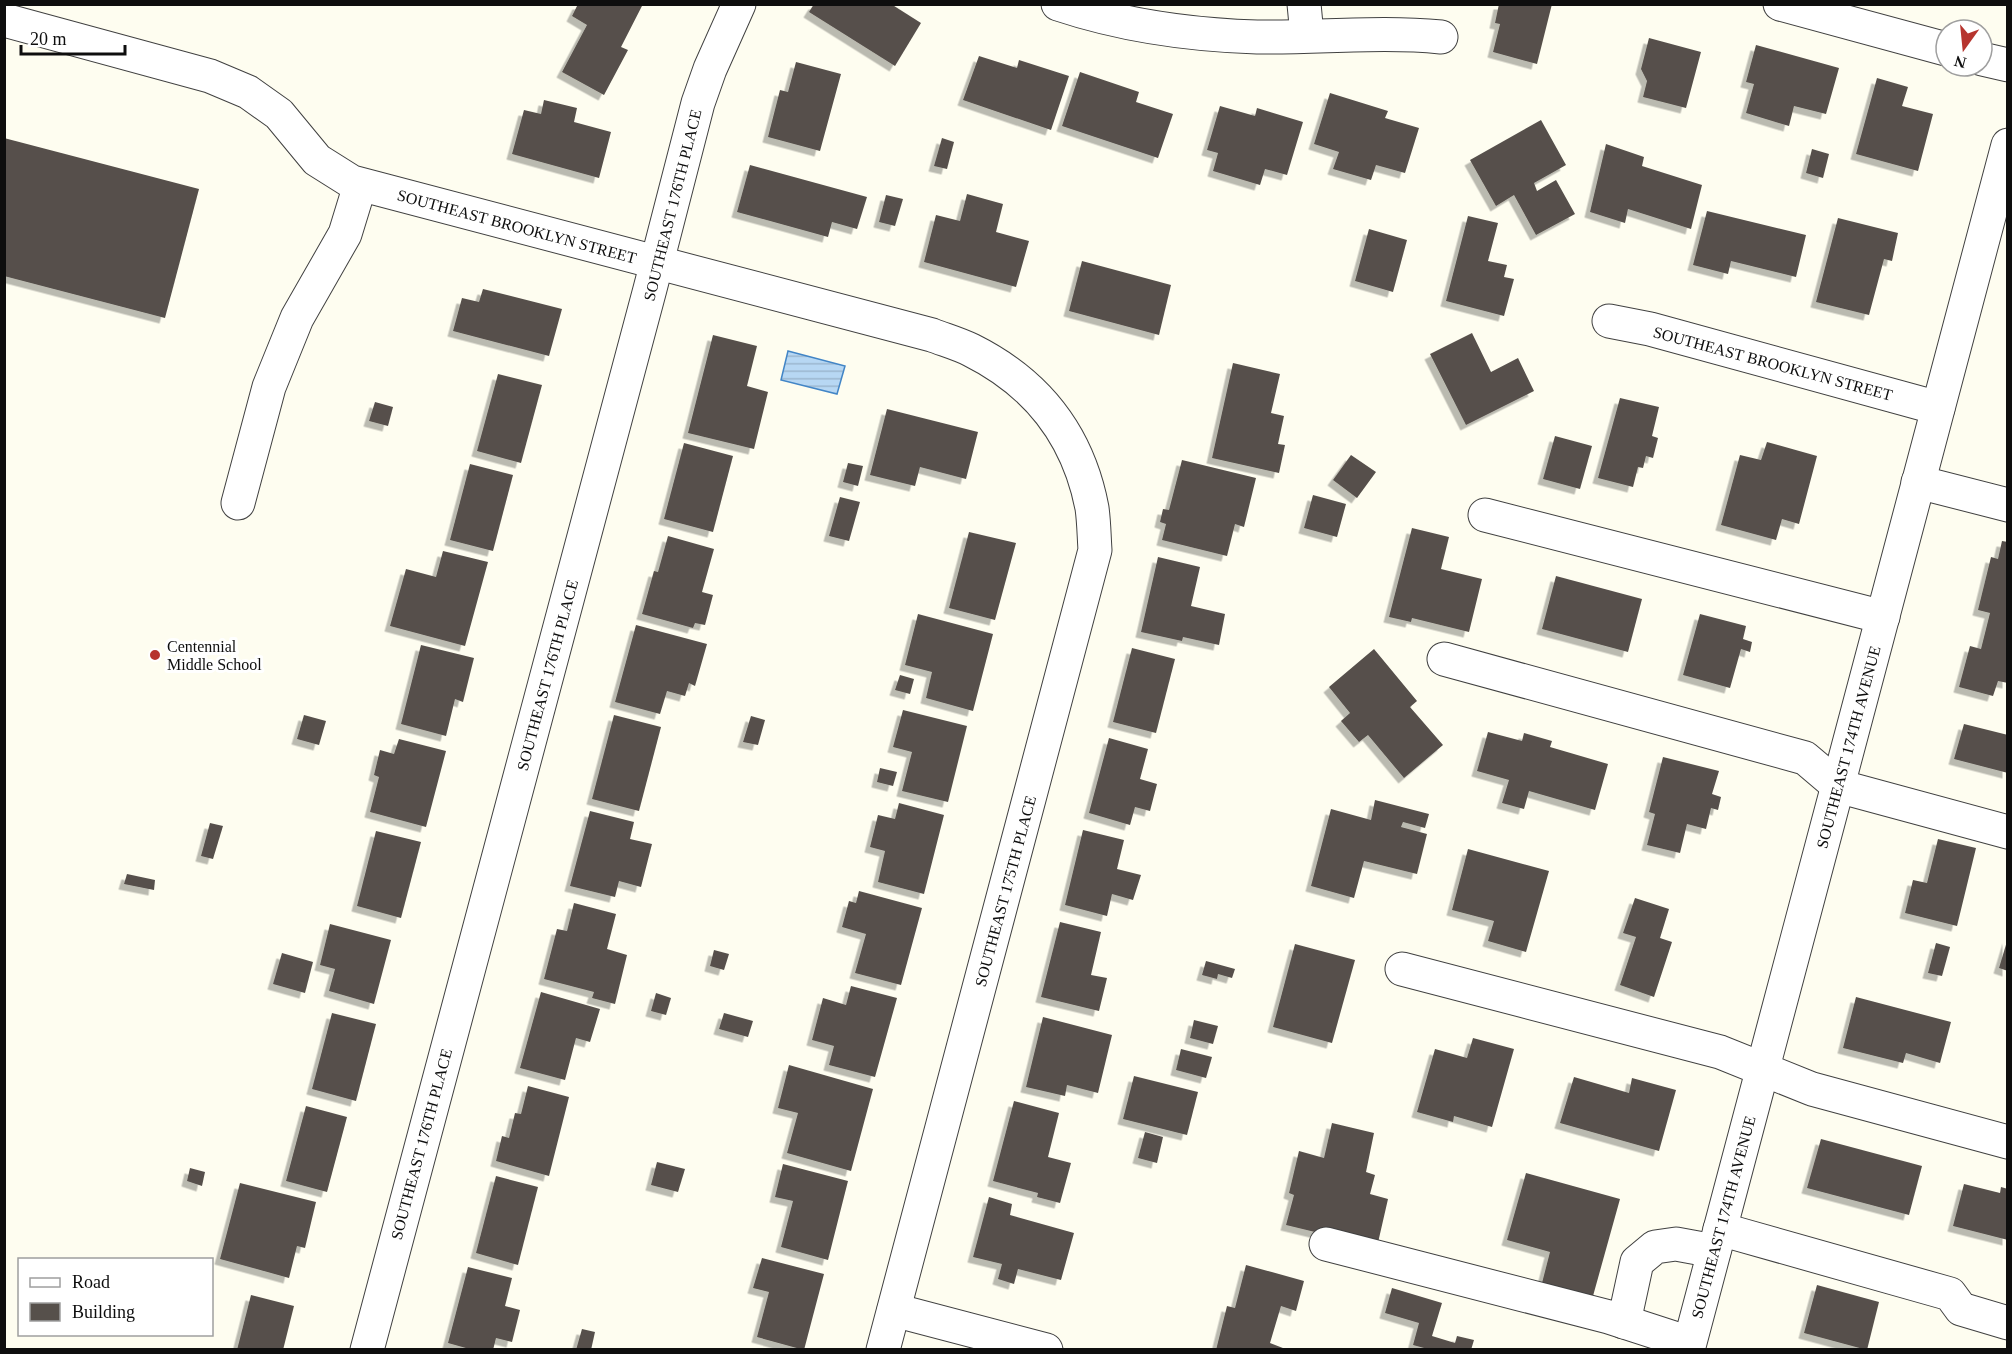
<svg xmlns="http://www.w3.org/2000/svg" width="2012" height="1354" font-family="Georgia,serif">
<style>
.water{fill:url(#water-rules);stroke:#4285c6;stroke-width:1.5}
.building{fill:#56504b;filter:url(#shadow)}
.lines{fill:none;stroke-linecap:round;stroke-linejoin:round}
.minor-casing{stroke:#414141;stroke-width:35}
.minor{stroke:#fff;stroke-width:33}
.poi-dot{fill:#b6342e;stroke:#fff;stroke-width:2}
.labels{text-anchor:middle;stroke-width:6;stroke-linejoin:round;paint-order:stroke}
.street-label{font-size:16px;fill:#0e0e0e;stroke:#fff}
.poi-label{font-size:16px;fill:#0e0e0e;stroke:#fff;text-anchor:start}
</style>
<defs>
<pattern id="water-rules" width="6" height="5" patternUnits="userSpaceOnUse" patternTransform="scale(1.5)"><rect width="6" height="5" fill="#b7d7f3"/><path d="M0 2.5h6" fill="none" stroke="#9cb7cf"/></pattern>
<filter id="shadow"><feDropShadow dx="-5.5" dy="5.5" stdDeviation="0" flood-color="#0004"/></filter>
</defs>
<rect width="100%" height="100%" fill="#fefdf0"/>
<polygon class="water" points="788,351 845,366 837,394 781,380"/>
<g class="building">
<polygon points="578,4 643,4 621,47 628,50 604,95 562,72 587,25 572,16"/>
<polygon points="814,4 891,4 921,23 895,66 809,12"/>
<polygon points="1499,4 1552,4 1537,64 1493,52 1500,24 1495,23"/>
<polygon points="1649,38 1701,52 1686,108 1643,97 1647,81 1641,69"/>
<polygon points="1756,45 1839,68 1826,114 1794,106 1789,126 1746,113 1754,84 1746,82"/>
<polygon points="979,56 1017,68 1019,60 1069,76 1051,130 963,100"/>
<polygon points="796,62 841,74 820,151 768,137 780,90 788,92"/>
<polygon points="1080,72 1139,92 1136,102 1173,114 1158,158 1062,126"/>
<polygon points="1877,78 1908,87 1902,106 1933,114 1918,171 1856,154"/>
<polygon points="1330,93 1388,111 1385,118 1419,128 1405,173 1376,165 1371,180 1333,169 1339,152 1314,144"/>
<polygon points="544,100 577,108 574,122 611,132 599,178 512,154 524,110 541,114"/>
<polygon points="1220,106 1255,116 1257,108 1303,122 1287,175 1265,169 1260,185 1213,171 1218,153 1207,150"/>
<polygon points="1541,120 1566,165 1534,183 1537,191 1556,180 1575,214 1536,235 1514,195 1496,206 1470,160"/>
<polygon points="4,138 199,189 165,318 4,276"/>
<polygon points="942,138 954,142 947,169 934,166"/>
<polygon points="1606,144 1644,157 1642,166 1702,185 1691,229 1628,209 1625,223 1590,212"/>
<polygon points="1812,149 1829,154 1823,178 1806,173"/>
<polygon points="750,165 867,197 857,229 832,222 828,237 737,212"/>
<polygon points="967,194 1003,204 996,232 1029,241 1016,287 924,262 936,215 960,221"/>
<polygon points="886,195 903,199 895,226 879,222"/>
<polygon points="1707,211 1806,235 1796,277 1731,261 1728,274 1693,265"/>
<polygon points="1468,216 1498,223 1488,261 1507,265 1504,277 1514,279 1504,316 1446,301"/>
<polygon points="1838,218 1898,233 1892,261 1884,259 1869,315 1816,302"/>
<polygon points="1369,229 1407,240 1393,292 1355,281"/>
<polygon points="1082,261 1171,285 1159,335 1069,311"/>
<polygon points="483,289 562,309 549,356 453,331 462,298 479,302"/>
<polygon points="1472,333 1491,372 1518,358 1534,391 1466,425 1430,354"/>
<polygon points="713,335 757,346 747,386 768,392 754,449 688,433"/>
<polygon points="1233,363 1280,374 1271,413 1284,416 1278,444 1285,445 1279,473 1212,458"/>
<polygon points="498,374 542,385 521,463 477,451"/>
<polygon points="1620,398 1659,407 1652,436 1658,438 1653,458 1646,456 1643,468 1638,467 1633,487 1598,478"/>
<polygon points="375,402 393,407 388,426 369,421"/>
<polygon points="887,409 978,432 966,479 920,467 915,486 870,475"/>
<polygon points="1555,436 1592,446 1580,489 1543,479"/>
<polygon points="1767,442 1817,456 1799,524 1782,519 1776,540 1721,525 1740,455 1761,460"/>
<polygon points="684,443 733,456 713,532 664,519"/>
<polygon points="1351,455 1376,472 1357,498 1333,480"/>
<polygon points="1182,460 1256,478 1244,527 1235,524 1227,556 1162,540 1166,524 1160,522 1163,509 1169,510"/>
<polygon points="848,463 863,466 858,486 843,482"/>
<polygon points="470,464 513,475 493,551 450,540"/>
<polygon points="1313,495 1346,504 1337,537 1304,528"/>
<polygon points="840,497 860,502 849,541 829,536"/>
<polygon points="1412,528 1449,537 1441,569 1482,579 1469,632 1412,618 1411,622 1389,617"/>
<polygon points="969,532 1016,543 995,620 949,608"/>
<polygon points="668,536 714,549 702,592 713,595 705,625 695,623 693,628 642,614 654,571 658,572"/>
<polygon points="2002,541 2008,542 2008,683 1998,681 1993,696 1959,687 1970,646 1981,649 1990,613 1978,610 1991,557 1998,559"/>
<polygon points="443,551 488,562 465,646 390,626 406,569 436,577"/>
<polygon points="1158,557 1200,567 1191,606 1225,614 1219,645 1183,637 1182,641 1141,632"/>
<polygon points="1556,576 1642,599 1628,652 1542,629"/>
<polygon points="918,614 993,634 973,711 926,698 932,672 905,665"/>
<polygon points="1700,614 1746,626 1743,639 1752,642 1750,652 1741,649 1730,688 1683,675"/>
<polygon points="636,625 707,644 695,686 689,683 685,696 667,691 660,714 615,702"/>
<polygon points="421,645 474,658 463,702 455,699 446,736 401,724"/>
<polygon points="1132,648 1175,659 1156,733 1113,722"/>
<polygon points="1374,649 1417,701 1410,707 1443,745 1404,778 1368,735 1359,742 1341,721 1350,713 1329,687"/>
<polygon points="900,675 914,679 910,694 895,690"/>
<polygon points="903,710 967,726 948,802 902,791 912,752 893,747"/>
<polygon points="304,715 326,721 319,745 297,739"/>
<polygon points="614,715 661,727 639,811 592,799"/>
<polygon points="751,716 765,720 758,745 743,742"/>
<polygon points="1964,724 2008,735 2008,773 1954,759"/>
<polygon points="1488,732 1522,741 1524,733 1552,741 1550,747 1608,764 1595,810 1529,791 1524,809 1502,803 1509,780 1477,771"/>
<polygon points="1109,738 1148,749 1140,779 1157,784 1150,811 1135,807 1130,825 1089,813"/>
<polygon points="399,739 446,751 426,827 370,812 379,777 374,775 380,750 394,754"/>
<polygon points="1663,757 1719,771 1712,794 1721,797 1718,810 1711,808 1706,829 1687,824 1680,853 1647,845 1655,814 1649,812"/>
<polygon points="880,768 897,772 893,786 877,782"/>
<polygon points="1375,800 1429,814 1425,828 1403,822 1401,827 1427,834 1417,874 1364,861 1354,898 1311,886 1331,809 1371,820"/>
<polygon points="899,803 944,815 924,894 878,882 885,851 870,847 878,815 895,819"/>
<polygon points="590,811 634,822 630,839 652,844 641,887 619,881 615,897 570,886"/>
<polygon points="210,823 223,826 213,859 201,856"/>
<polygon points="1083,830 1124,840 1117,869 1141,875 1133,900 1112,894 1107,916 1065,905"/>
<polygon points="376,831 421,842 401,918 357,906"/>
<polygon points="1938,839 1976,848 1957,926 1905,913 1913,880 1927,883"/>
<polygon points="1468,849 1549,871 1526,952 1488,941 1494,921 1452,910"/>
<polygon points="127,874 155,880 154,890 124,884"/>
<polygon points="859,891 922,908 901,985 855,973 866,934 842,927 849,901 856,903"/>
<polygon points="1635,898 1669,909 1660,938 1672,942 1654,997 1620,985 1636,937 1623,933"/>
<polygon points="574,903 616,914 607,949 627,955 615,1004 592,998 594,992 544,979 557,929 567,931"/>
<polygon points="1060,922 1101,932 1091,975 1107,978 1099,1011 1041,997"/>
<polygon points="330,924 391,940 374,1004 329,991 335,969 320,965"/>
<polygon points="2008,938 2008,971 1999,968"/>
<polygon points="1936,943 1950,947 1942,976 1928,973"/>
<polygon points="1295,944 1355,960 1332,1043 1273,1027"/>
<polygon points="714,950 729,954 724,970 710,966"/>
<polygon points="282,953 313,962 305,993 273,984"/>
<polygon points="1206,961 1235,969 1232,978 1218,974 1217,979 1202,975"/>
<polygon points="851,986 897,998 875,1077 829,1065 834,1046 812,1040 823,998 846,1005"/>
<polygon points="541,992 600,1009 590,1042 576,1038 565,1080 520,1068"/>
<polygon points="656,993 671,998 666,1015 651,1011"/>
<polygon points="1856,997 1951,1022 1940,1063 1906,1053 1903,1063 1843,1048"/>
<polygon points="332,1013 376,1024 356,1101 312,1089"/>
<polygon points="724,1013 753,1021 748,1037 719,1029"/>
<polygon points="1043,1017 1112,1035 1098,1093 1067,1085 1065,1096 1026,1087"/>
<polygon points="1194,1020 1218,1026 1213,1044 1190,1038"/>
<polygon points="1473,1038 1514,1049 1492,1127 1454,1116 1453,1122 1417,1112 1435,1049 1467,1058"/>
<polygon points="1181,1049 1212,1057 1206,1078 1176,1070"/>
<polygon points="789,1065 873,1089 851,1171 787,1153 798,1113 778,1108"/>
<polygon points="1134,1076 1198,1092 1187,1135 1123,1119"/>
<polygon points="1574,1077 1629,1093 1632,1078 1676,1090 1659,1151 1560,1123"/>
<polygon points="528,1086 569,1097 549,1176 496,1161 502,1136 509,1138 515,1113 521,1114"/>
<polygon points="1014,1101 1059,1113 1048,1157 1071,1163 1060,1203 1037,1197 1038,1193 993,1181"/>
<polygon points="306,1106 347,1117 327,1192 286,1181"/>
<polygon points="1332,1123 1374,1133 1366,1172 1375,1175 1370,1194 1388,1199 1377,1247 1286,1225 1294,1195 1289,1193 1299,1151 1324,1158"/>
<polygon points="1145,1132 1163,1137 1157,1163 1138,1158"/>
<polygon points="1821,1139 1922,1166 1909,1215 1807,1188"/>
<polygon points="657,1162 685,1169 678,1192 651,1185"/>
<polygon points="783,1164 848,1181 828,1260 781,1247 793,1201 775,1197"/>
<polygon points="190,1168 205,1172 202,1186 187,1181"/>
<polygon points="1526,1173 1620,1199 1593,1296 1542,1283 1550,1252 1507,1240"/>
<polygon points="496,1176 538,1187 518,1265 476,1253"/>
<polygon points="240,1183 316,1202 305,1248 297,1246 289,1278 220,1259"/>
<polygon points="1964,1184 2000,1193 2001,1187 2008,1189 2008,1240 1953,1226"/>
<polygon points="989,1197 1012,1204 1010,1215 1074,1233 1061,1280 1018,1269 1014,1284 998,1279 1002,1264 973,1257"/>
<polygon points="762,1258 824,1274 804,1350 757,1337 769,1292 753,1288"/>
<polygon points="1246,1265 1304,1281 1296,1311 1281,1306 1270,1343 1288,1350 1216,1350 1227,1306 1235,1308"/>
<polygon points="468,1267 512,1278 505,1306 520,1310 512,1342 496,1338 493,1350 473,1350 448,1343"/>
<polygon points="1817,1285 1879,1302 1867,1350 1804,1333"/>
<polygon points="1392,1288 1442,1303 1432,1336 1455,1343 1457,1336 1474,1340 1471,1350 1424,1350 1424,1348 1413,1345 1419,1323 1385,1313"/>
<polygon points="251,1295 294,1306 283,1350 237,1350"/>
<polygon points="582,1329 595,1332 591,1350 576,1350"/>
</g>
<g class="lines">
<defs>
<g id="minor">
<path d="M 1058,4 C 1121,25 1191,35 1257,37 C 1319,38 1380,31 1441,37"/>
<polyline points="1304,4 1307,35"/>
<polyline points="1780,4 1946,49"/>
<path d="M 4,20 L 210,76 L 248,92 L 279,114 L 317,160 L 352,182 L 932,335 C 945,340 959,344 971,350 C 1037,383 1078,435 1092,508 C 1094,522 1094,536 1095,550 L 883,1350"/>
<polyline points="1982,59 2008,65"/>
<polyline points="1609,321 1650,329 1938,408"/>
<polyline points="1918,482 2008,505"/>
<polyline points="238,503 269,387 297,318 345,234 360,185"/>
<polyline points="1485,515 1883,617"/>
<polyline points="1444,659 1805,758 1838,786 2008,832"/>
<polyline points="1402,969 1720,1052 1812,1089 2008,1142"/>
<polyline points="1720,1229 1950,1294 1961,1309 2008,1323"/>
<polyline points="1326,1244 1609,1317 1689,1343"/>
<polyline points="894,1310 1046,1350"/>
<polyline points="1624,1322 1637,1262 1655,1247 1676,1244 1714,1251"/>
<polyline points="367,1350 650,289 698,103 710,69 739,4"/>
<polyline points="1688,1350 2008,145"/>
</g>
</defs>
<use href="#minor" class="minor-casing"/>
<use href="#minor" class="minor"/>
</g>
<circle class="poi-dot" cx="155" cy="655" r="6"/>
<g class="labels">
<g class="street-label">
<text transform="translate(672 205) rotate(-76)" y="6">SOUTHEAST 176TH PLACE</text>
<text transform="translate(517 226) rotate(15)" y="6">SOUTHEAST BROOKLYN STREET</text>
<text transform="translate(1773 363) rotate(15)" y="6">SOUTHEAST BROOKLYN STREET</text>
<text transform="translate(547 675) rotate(-75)" y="6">SOUTHEAST 176TH PLACE</text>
<text transform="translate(1848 747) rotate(-75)" y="6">SOUTHEAST 174TH AVENUE</text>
<text transform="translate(1005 891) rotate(-75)" y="6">SOUTHEAST 175TH PLACE</text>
<text transform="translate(421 1144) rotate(-75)" y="6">SOUTHEAST 176TH PLACE</text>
<text transform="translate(1723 1217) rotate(-75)" y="6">SOUTHEAST 174TH AVENUE</text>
</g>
<g class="poi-label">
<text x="167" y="652">Centennial<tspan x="167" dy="18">Middle School</tspan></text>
</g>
</g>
<rect width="2012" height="1354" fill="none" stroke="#0e0e0e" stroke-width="12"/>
<rect x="18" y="1258" width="195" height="78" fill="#ffffff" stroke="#9f9f9f" stroke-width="1.5"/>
<rect x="30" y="1278" width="30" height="9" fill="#ffffff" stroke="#9f9f9f" stroke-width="1.5"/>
<text x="72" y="1288" font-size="18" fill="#0e0e0e">Road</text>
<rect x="30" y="1303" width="30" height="18" fill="#56504b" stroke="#9f9f9f" stroke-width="1.5"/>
<text x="72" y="1318" font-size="18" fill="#0e0e0e">Building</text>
<g transform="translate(1964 48) rotate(195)"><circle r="28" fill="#ffffff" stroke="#9f9f9f" stroke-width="1.5"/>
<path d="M0-4.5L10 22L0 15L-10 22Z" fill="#b6342e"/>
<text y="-9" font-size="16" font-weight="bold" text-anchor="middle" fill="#0e0e0e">N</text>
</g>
<path d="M21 45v9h104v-9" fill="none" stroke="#0e0e0e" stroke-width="3"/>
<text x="30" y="45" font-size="18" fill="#0e0e0e" stroke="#ffffff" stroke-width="4.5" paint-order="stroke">20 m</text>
</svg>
